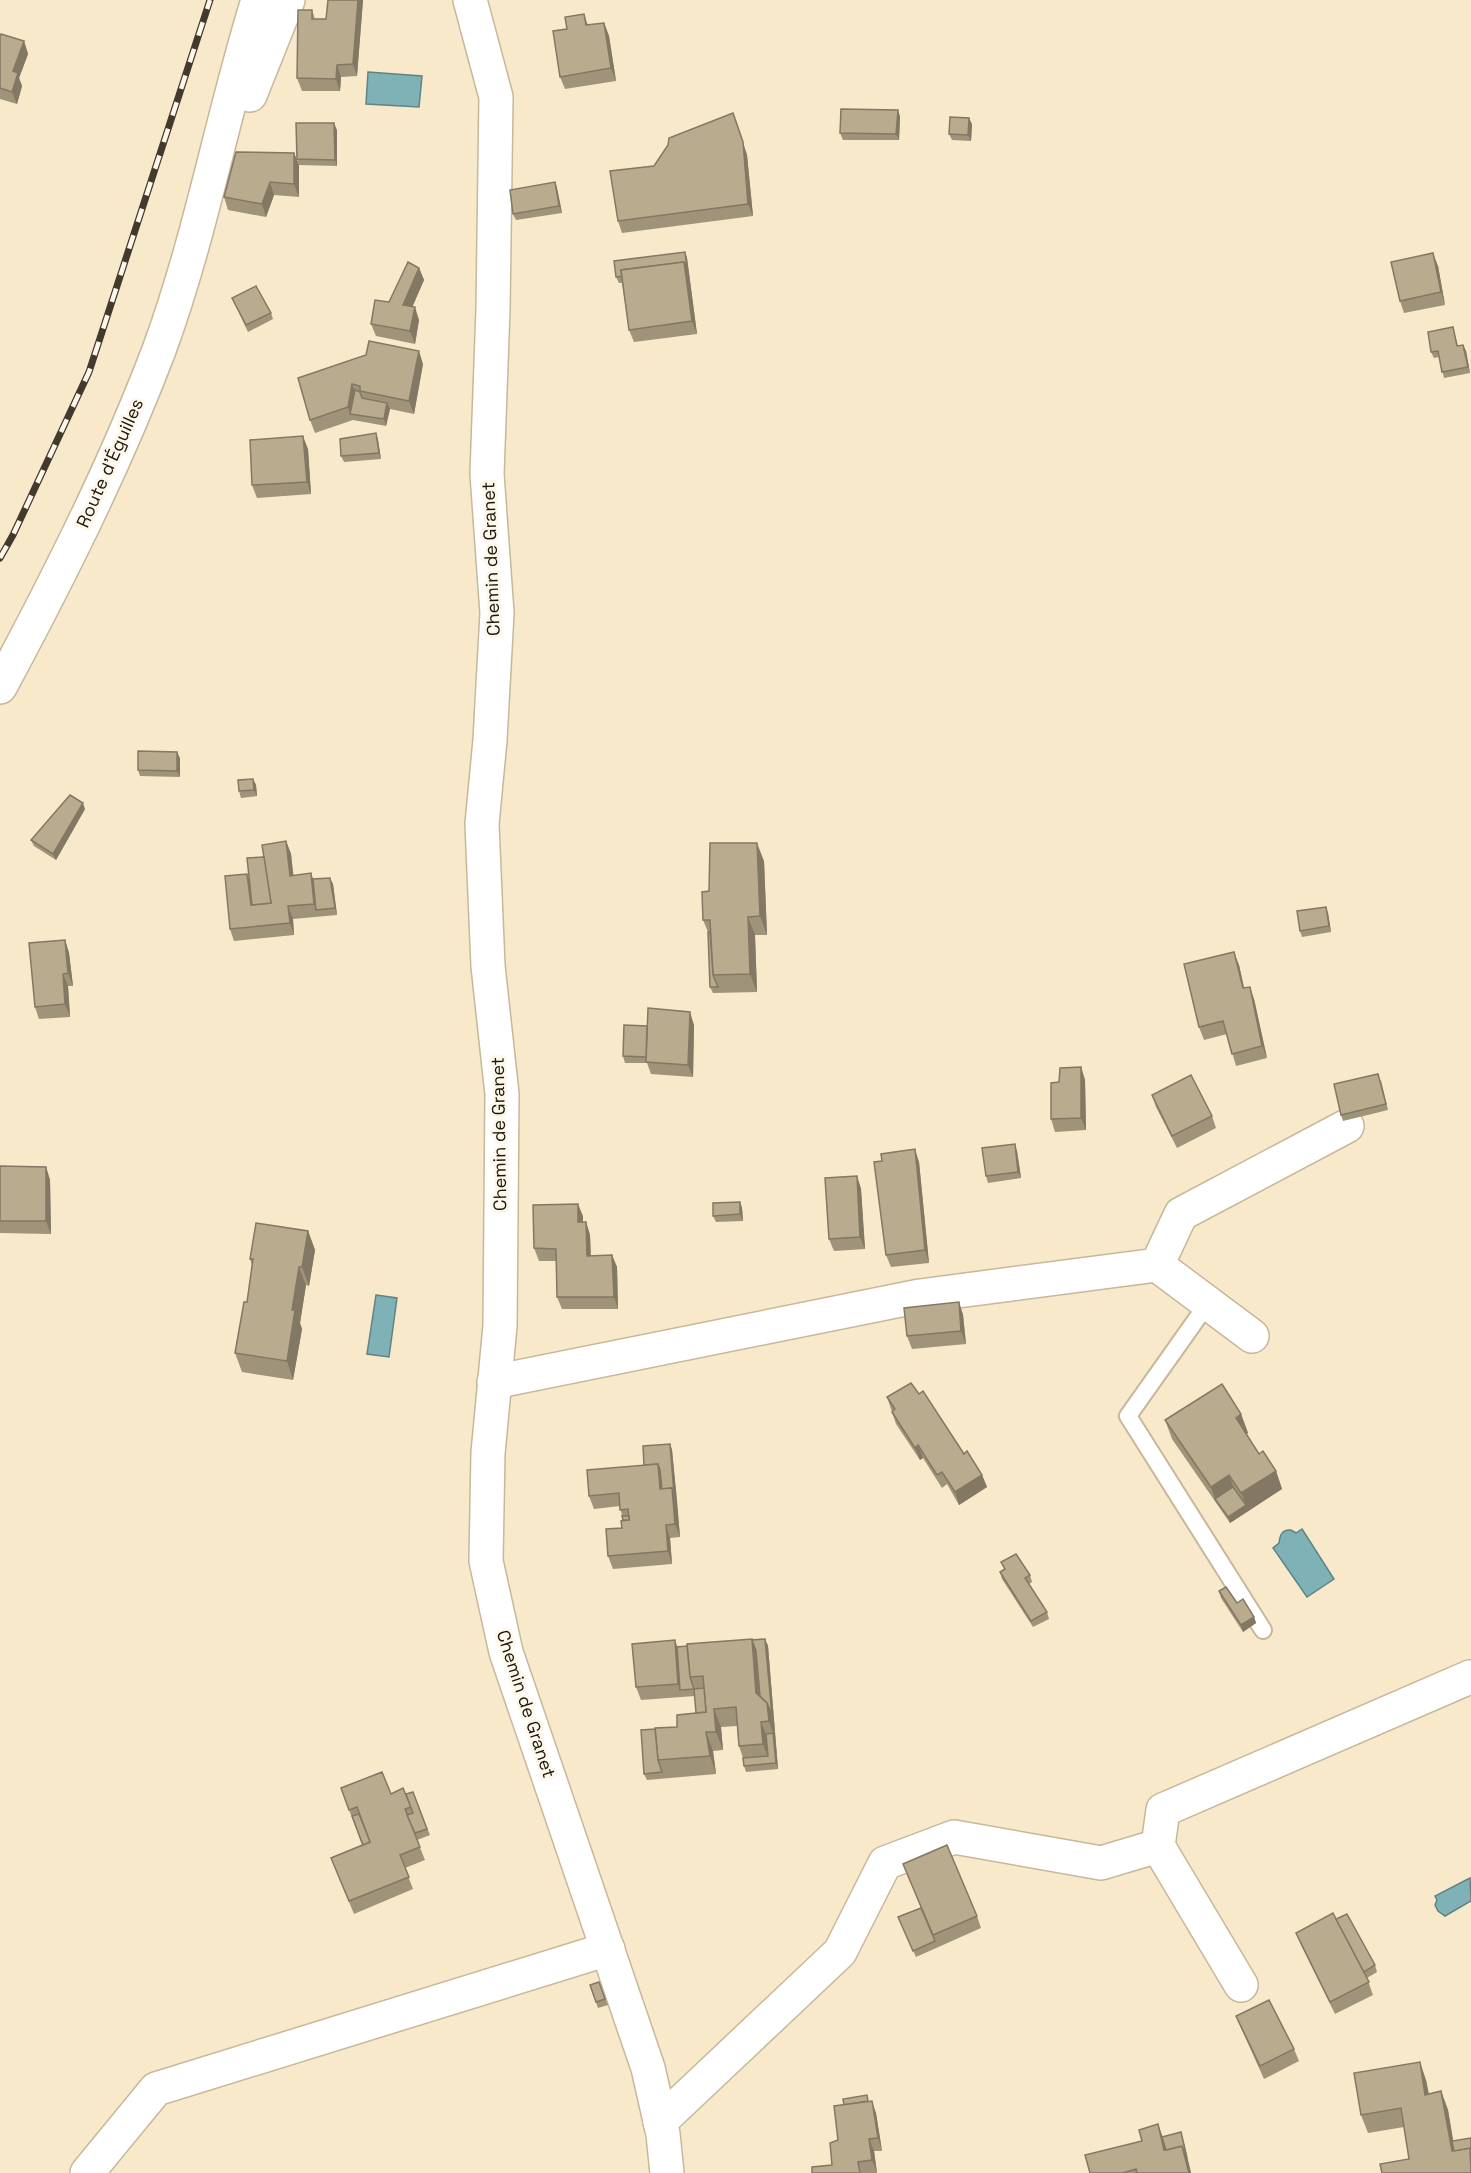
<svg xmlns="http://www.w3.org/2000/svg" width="1471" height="2173" font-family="'Space Grotesk',sans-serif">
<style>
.water{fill:#7fb2b6;stroke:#618383;stroke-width:1.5}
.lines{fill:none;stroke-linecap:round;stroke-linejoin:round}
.service-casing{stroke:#c7b89b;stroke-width:20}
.minor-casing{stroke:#c7b89b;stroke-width:36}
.tertiary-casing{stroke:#c7b89b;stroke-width:36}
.service{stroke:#fff;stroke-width:16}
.minor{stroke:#fff;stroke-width:33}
.tertiary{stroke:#fff;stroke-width:33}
.rail-casing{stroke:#423a2d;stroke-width:7}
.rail{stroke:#fef7eb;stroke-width:4.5;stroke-dasharray:14;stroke-linecap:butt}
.wall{fill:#9f937a}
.shaded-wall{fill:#827863}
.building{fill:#b9ab8e;stroke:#827863;stroke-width:1.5}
.labels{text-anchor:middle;stroke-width:6;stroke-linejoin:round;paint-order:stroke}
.street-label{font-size:18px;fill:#1c160c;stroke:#fef7eb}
</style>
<rect width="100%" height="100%" fill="#f8e9cb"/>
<g class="water">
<polygon points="368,72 422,76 419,107 366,104"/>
<polygon points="376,1295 397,1298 389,1357 367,1354"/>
<path d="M 1302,1529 L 1334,1579 L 1307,1597 L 1273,1548 L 1279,1543 C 1280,1535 1282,1529 1291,1530 L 1296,1533 Z"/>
<polygon points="1470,1878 1471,1901 1445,1916 1438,1911 1435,1905 1437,1900 1435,1896"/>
</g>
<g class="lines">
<defs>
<polyline id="service" points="1208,1303 1128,1416 1263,1630"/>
<g id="minor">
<polyline points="470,0 496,97 493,309 487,474 497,613 490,740 482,824 488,966 502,1094 500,1326 488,1453 486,1561 506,1652 648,2068 663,2134 667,2173"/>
<polyline points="1157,1265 1252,1336"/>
<polyline points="494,1382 920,1296 1157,1265 1181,1214 1347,1126"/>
<polyline points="1158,1846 1163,1810 1470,1677"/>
<polyline points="660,2122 840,1952 885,1863 954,1837 1101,1863 1158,1846 1241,1985"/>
<polyline points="87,2173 156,2089 608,1949"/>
</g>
<g id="tertiary">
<polyline points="250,95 288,0"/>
<path d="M 0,687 C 59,577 115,466 159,350 C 201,236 222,116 258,0"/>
</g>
</defs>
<use href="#service" class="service-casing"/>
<use href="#minor" class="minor-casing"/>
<use href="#tertiary" class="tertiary-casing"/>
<use href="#service" class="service"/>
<use href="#minor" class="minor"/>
<use href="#tertiary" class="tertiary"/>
<defs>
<polyline id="rail" points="0,558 13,535 89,372 210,0"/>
</defs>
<use href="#rail" class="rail-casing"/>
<use href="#rail" class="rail"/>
</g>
<g class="wall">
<polygon points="328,0 363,0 357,76 341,77 340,91 302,91 297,78 312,10 315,19 326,19"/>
<polygon points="584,14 588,25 604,23 609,36 616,81 565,89 560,77 567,29"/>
<polygon points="0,37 24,41 28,54 19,78 22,86 17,104 0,99"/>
<polygon points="898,110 900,117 899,140 843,140 840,133"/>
<polygon points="733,113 747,155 753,216 622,233 618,221 654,166"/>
<polygon points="972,124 971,141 952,140 949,134"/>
<polygon points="337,130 337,166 299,165 297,159"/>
<polygon points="294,153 299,165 299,197 274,195 266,217 228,210 224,197"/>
<polygon points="555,182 557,188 562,213 516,220 513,214"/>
<polygon points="685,252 687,258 697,334 634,342 629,330 622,283 619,283 616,277"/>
<polygon points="1438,266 1445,305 1404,313 1400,301"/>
<polygon points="419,268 424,280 412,307 419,320 415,344 376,336 371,324 389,302"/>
<polygon points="232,298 271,313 273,319 248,332"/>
<polygon points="1453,327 1458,346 1463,345 1466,351 1470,373 1444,378 1439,357 1434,358 1431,352"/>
<polygon points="423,364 414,414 390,409 386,426 353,420 315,433 310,420 298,378"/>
<polygon points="376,433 378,440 381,459 344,462 341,456"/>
<polygon points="308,449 311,494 257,498 252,485"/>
<polygon points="180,758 180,777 140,776 138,770"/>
<polygon points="253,779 256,785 257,796 241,798 239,791"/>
<polygon points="85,809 56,860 34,846 31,840"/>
<polygon points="286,841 291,854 293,876 311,873 313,879 333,884 337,915 293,919 294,935 234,941 230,929 249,880 264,857"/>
<polygon points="764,861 767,935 755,935 757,992 713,993 710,987 708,932 703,920 709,891"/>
<polygon points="1328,913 1331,932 1302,937 1300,931"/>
<polygon points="65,940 69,953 73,986 68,986 70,1017 39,1019 35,1007"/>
<polygon points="1239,965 1244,988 1254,999 1267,1058 1236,1066 1227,1034 1204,1040 1199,1027"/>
<polygon points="694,1025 693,1077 651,1074 647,1063 625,1063 623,1056 647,1026"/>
<polygon points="1081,1067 1085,1080 1086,1130 1055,1132 1051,1119 1059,1082"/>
<polygon points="1381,1080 1388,1110 1343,1121 1341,1115"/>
<polygon points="1152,1095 1212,1116 1216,1128 1177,1148 1156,1107"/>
<polygon points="1017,1151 1021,1178 988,1183 986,1176"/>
<polygon points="919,1162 929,1263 891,1267 886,1255"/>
<polygon points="0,1166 46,1167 50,1180 51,1234 0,1233"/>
<polygon points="857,1176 861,1189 865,1249 834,1251 829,1239"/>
<polygon points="740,1202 742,1208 743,1221 716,1222 713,1216"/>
<polygon points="583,1216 583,1222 586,1222 590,1235 591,1256 612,1255 617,1267 618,1309 562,1309 557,1297 556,1261 539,1261 534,1248"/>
<polygon points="308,1231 315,1250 309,1286 306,1285 300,1323 302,1329 293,1380 242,1372 235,1353 247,1302 252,1265 250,1259"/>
<polygon points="959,1302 963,1315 966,1344 912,1349 907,1336"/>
<polygon points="919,1394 964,1454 982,1475 987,1487 959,1505 947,1484 942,1488 923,1458 920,1460 896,1424 887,1397"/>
<polygon points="1241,1414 1248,1433 1246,1434 1259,1454 1276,1471 1282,1489 1230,1523 1172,1439 1165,1420"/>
<polygon points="670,1444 672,1450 680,1537 670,1538 672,1564 613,1569 608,1556 622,1528 622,1516 620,1506 594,1509 589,1496 644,1465"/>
<polygon points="1001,1562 1030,1575 1032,1582 1029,1584 1047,1612 1049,1619 1033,1627 1002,1579 1000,1572 1004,1569"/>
<polygon points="1219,1591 1237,1603 1254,1617 1256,1623 1243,1632 1221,1598"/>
<polygon points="765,1639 768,1646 778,1769 746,1772 744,1766 743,1758 739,1746 737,1726 721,1727 723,1750 713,1751 716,1774 647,1780 644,1774 677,1727 696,1713 695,1696 641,1700 636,1687 675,1640 677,1647"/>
<polygon points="341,1788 391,1794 406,1794 413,1792 430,1835 417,1840 425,1860 405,1868 413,1889 354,1914 331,1858 362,1845"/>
<polygon points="903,1864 977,1916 981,1928 916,1957 898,1917 921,1908"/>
<polygon points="1336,1919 1375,1965 1377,1972 1367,1978 1373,1995 1335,2014 1301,1945 1296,1933"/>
<polygon points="599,1982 608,2005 598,2008 590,1985"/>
<polygon points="1236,2016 1294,2049 1299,2061 1264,2079 1241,2028"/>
<polygon points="1426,2080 1429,2094 1441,2091 1448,2110 1453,2141 1471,2173 1409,2159 1404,2127 1368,2133 1361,2115"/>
<polygon points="869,2101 876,2113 882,2151 874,2151 877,2173 812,2173 832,2165 838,2140"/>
<polygon points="1181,2132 1191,2173 1090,2173 1162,2137"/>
</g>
<g class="shaded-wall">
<polygon points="358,0 363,0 357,76 353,64"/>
<polygon points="604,23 609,36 616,81 611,68"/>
<polygon points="24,41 28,54 19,78 22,86 17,104 12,92 13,71"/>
<polygon points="337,65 341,77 340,91 336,79"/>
<polygon points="898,110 900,117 899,140 896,134"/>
<polygon points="733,113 747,155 753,216 748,204"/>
<polygon points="969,118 972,124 971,141 968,135"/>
<polygon points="334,123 337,130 337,166 335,160"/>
<polygon points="294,153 299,165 299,197 294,184"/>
<polygon points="270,182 274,195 266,217 262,204"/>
<polygon points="555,182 557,188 562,213 559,206"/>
<polygon points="685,252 687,258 697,334 692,321 684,262"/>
<polygon points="1433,253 1438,266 1445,305 1441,292"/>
<polygon points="419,268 424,280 408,317 403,305"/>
<polygon points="415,307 419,320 415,344 410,331"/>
<polygon points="1463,345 1466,351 1470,373 1468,367"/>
<polygon points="419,351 423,364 414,414 409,401"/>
<polygon points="352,384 357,397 350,414 348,407"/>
<polygon points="387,403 390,409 386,426 384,419"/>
<polygon points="376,433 378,440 381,459 379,453"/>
<polygon points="303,436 308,449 311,494 307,482"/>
<polygon points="177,752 180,758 180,777 177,771"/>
<polygon points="253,779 256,785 257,796 254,790"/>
<polygon points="83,803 85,809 56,860 53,854"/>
<polygon points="286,841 291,854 295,889 290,876"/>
<polygon points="757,843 764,861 767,935 760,916"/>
<polygon points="311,873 315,886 316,910 318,917 314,904"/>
<polygon points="247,874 252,886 254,911 251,905"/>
<polygon points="330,878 333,884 337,915 335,908"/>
<polygon points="288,906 293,919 294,935 290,923"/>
<polygon points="1326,907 1328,913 1331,932 1329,926"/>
<polygon points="748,917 755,935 757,992 750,974"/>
<polygon points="65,940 69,953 73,986 68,973"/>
<polygon points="1234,952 1239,965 1247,1001 1243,988"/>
<polygon points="63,974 68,986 70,1017 65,1004"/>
<polygon points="1250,987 1254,999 1267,1058 1262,1046"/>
<polygon points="690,1012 694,1025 693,1077 688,1065"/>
<polygon points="1081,1067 1085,1080 1086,1130 1081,1118"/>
<polygon points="1015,1144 1017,1151 1021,1178 1018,1172"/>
<polygon points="915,1149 919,1162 929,1263 925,1250"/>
<polygon points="46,1167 50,1180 51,1234 46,1221"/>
<polygon points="857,1176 861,1189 865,1249 860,1237"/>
<polygon points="740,1202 742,1208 743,1221 740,1214"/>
<polygon points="578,1204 583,1216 583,1234 578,1222"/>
<polygon points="586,1222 590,1235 591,1268 587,1256"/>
<polygon points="308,1231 315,1250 309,1286 302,1267"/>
<polygon points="612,1255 617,1267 618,1309 614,1297"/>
<polygon points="299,1267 306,1285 300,1323 302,1329 293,1380 287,1361 292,1310"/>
<polygon points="959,1302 963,1315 966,1344 961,1331"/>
<polygon points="1241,1414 1248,1433 1243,1437 1236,1418"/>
<polygon points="670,1444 672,1450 677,1500 674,1494"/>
<polygon points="918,1445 923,1458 920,1460 915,1448"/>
<polygon points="658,1464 663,1476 664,1495 660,1489"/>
<polygon points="1276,1471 1282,1489 1230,1523 1228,1517 1246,1505 1241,1493"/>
<polygon points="982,1475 987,1487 959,1505 955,1492"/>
<polygon points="1229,1475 1236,1494 1215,1499 1211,1487"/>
<polygon points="672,1488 677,1500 680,1537 675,1524"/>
<polygon points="666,1525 670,1538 672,1564 668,1551"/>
<polygon points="1254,1617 1256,1623 1243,1632 1241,1625"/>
<polygon points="752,1639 758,1657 763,1707 756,1693"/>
<polygon points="765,1639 768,1646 778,1769 776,1763 773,1733 769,1721 767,1703"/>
<polygon points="675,1640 679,1653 680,1690 678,1684"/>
<polygon points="714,1709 721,1727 723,1750 716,1732"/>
<polygon points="761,1722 768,1740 770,1762 763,1744"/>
<polygon points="706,1732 713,1751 716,1774 710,1756"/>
<polygon points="1420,2062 1426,2080 1432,2113 1425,2095"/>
<polygon points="1441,2091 1448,2110 1457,2163 1452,2151"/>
<polygon points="872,2101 876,2113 882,2151 878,2138"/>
<polygon points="1158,2124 1165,2143 1169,2162 1164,2150"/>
<polygon points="1181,2132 1183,2139 1191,2173 1189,2173 1182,2146"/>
<polygon points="869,2139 874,2151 877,2173 872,2160"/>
</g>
<g class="building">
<polygon points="328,0 358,0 353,64 337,65 336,79 297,78 298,10 312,10 312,19 326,19"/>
<polygon points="584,14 586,25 604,23 611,68 560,77 553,31 567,29 565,17"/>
<polygon points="1,34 24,41 13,71 18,73 12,92 0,88 0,37"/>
<polygon points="841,109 898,110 896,134 840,133"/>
<polygon points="733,113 743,142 748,204 618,221 610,171 654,166 668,145 669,138"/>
<polygon points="950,117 969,118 968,135 949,134"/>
<polygon points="296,123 334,123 335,160 297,159"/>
<polygon points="236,152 294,153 294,184 270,182 262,204 224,197"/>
<polygon points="555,182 559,206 513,214 510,190"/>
<polygon points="685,252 687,268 684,262 621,270 622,276 616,277 614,261"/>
<polygon points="1433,253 1441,292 1400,301 1391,262"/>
<polygon points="408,262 419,268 403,305 415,307 410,331 371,324 375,300 389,302"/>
<polygon points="684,262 692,321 629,330 621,270"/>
<polygon points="256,286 271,313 246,325 232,298"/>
<polygon points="1453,327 1457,346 1463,345 1468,367 1442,372 1438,351 1431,352 1428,332"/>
<polygon points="369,341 419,351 409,401 360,391 360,386 352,384 348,407 310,420 298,378 366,355"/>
<polygon points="355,390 360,392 362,398 387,403 384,419 350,414"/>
<polygon points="376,433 379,453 341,456 340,439"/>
<polygon points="303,436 307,482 252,485 250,440"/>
<polygon points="138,751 177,752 177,771 138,770"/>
<polygon points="253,779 254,790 239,791 238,780"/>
<polygon points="70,795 83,803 53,854 31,840"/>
<polygon points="286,841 290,876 311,873 314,904 288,906 290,923 230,929 225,876 247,874 251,905 271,903 262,845"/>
<polygon points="710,843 757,843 760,916 748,917 750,974 713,975 710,920 703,920 702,892 709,891"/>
<polygon points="264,857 271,903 252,905 247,858"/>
<polygon points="330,878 335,908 316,910 313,879"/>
<polygon points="1326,907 1329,926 1300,931 1297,911"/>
<polygon points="708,932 710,932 713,975 718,987 710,987"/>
<polygon points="65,940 68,973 63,974 65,1004 35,1007 29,943"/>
<polygon points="1234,952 1243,988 1250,987 1262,1046 1232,1054 1223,1021 1199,1027 1184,964"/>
<polygon points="648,1008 690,1012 688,1065 646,1062"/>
<polygon points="624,1025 647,1026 646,1057 623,1056"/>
<polygon points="1081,1067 1081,1118 1051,1119 1051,1083 1059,1082 1060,1068"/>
<polygon points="1378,1074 1386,1104 1341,1115 1334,1084"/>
<polygon points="1191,1075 1212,1116 1172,1136 1152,1095"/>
<polygon points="1015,1144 1018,1172 986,1176 982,1148"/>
<polygon points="915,1149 925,1250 886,1255 874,1162 882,1161 881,1154"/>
<polygon points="0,1166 46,1167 46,1221 0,1221"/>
<polygon points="857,1176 860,1237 829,1239 825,1178"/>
<polygon points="740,1202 740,1214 713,1216 713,1203"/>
<polygon points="578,1204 578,1222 586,1222 587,1256 612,1255 614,1297 557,1297 556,1249 534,1248 533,1205"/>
<polygon points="256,1223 308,1231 302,1267 299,1267 292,1310 295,1310 287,1361 235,1353 244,1302 247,1302 253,1259 250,1259"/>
<polygon points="959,1302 961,1331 907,1336 904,1308"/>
<polygon points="911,1383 919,1394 923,1391 964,1454 967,1451 982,1475 955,1492 942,1472 937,1475 918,1445 915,1448 892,1412 895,1409 887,1397"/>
<polygon points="1222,1384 1241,1414 1236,1418 1259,1454 1263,1451 1276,1471 1241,1493 1229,1475 1211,1487 1165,1420"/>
<polygon points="670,1444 674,1494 672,1488 662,1489 660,1470 658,1464 644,1465 643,1446"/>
<polygon points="658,1464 660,1489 672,1488 675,1524 666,1525 668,1551 608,1556 606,1529 622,1528 621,1521 629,1520 628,1509 620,1510 619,1493 589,1496 587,1470"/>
<polygon points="1233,1487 1246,1505 1228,1517 1215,1499"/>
<polygon points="622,1516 629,1516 629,1520 623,1520"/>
<polygon points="1016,1554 1030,1575 1025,1578 1047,1612 1031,1621 1000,1572 1005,1569 1001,1562"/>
<polygon points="1226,1587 1237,1603 1243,1599 1254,1617 1241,1625 1219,1591"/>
<polygon points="752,1639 756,1693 767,1703 769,1721 761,1722 763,1744 739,1746 736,1707 714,1709 716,1732 706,1732 710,1756 658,1760 655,1728 677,1727 677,1715 706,1712 703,1676 690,1677 687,1644"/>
<polygon points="765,1639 772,1715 767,1703 760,1696 756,1651 752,1640"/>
<polygon points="675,1640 678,1684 636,1687 632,1644"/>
<polygon points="687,1646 690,1677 694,1689 680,1690 677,1647"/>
<polygon points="704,1688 706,1712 696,1713 694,1689"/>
<polygon points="655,1729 658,1760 662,1772 644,1774 641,1730"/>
<polygon points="773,1733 776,1763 744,1766 743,1758 768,1756 766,1734"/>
<polygon points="382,1772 391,1794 403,1788 411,1807 405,1809 420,1847 400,1855 409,1877 349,1901 331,1858 370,1842 357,1807 349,1810 341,1788"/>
<polygon points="413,1792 427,1829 415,1833 407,1815 413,1813 406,1794"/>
<polygon points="359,1814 370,1842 363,1845 352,1816"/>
<polygon points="947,1845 977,1916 933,1935 903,1864"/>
<polygon points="921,1908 935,1941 913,1951 898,1917"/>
<polygon points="1333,1913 1369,1982 1330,2002 1296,1933"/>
<polygon points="1347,1914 1375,1965 1364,1972 1336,1919"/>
<polygon points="599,1982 605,1999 596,2002 590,1985"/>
<polygon points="1269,2000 1294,2049 1260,2066 1236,2016"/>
<polygon points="1420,2062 1425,2095 1441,2091 1452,2151 1470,2148 1471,2173 1382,2173 1380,2164 1409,2159 1401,2108 1361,2115 1354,2073"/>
<polygon points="867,2095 868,2101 844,2105 843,2099"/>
<polygon points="872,2101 878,2138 869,2139 872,2160 858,2162 860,2173 812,2173 812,2167 832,2165 830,2143 838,2140 834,2106"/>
<polygon points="1158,2124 1164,2150 1182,2146 1189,2173 1137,2173 1136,2169 1123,2173 1090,2173 1085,2155 1142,2141 1139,2130"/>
<polygon points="1181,2132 1187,2158 1182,2146 1166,2150 1162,2137"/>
<polygon points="1471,2138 1471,2150 1470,2148 1454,2151 1452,2141"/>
</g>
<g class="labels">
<g class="street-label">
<text transform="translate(110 463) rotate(-66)" y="6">Route d'Éguilles</text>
<text transform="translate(491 559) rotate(-92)" y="6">Chemin de Granet</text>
<text transform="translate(499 1134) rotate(-91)" y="6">Chemin de Granet</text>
<text transform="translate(526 1704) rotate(72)" y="6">Chemin de Granet</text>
</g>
</g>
</svg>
